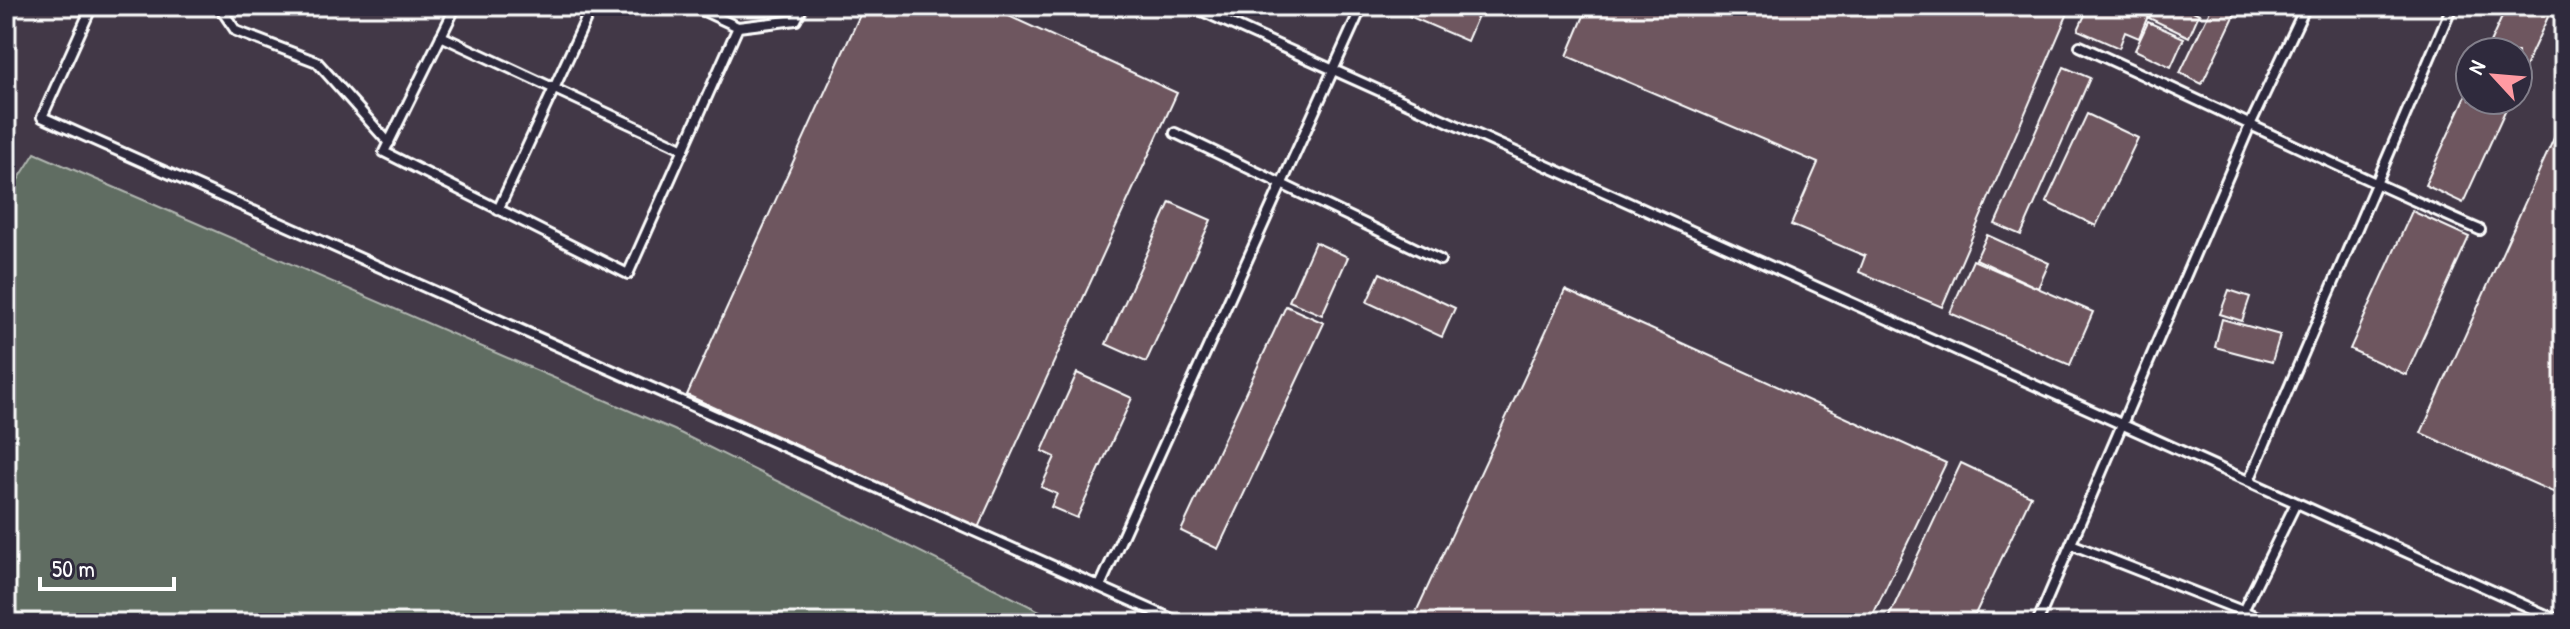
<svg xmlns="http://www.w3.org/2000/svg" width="2570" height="629" font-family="'Patrick Hand',sans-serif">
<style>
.built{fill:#423747;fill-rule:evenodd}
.green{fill:#616d62;stroke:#b0b6b0;stroke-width:2}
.building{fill:#6e565f;stroke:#fff;stroke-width:2}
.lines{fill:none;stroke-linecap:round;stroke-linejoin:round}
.lane-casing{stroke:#fff;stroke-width:14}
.lane{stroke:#2f2a3d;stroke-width:8}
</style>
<rect width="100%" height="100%" fill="#2f2a3d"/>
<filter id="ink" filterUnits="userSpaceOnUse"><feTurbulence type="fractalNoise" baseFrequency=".0125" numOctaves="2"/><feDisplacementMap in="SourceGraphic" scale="16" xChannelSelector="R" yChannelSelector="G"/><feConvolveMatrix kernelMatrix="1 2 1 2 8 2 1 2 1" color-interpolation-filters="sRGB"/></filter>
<g filter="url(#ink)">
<path class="built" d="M 6,6 L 2564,6 L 2564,623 L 6,623 ZM 2470,52 L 2518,52 L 2518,100 L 2470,100 Z"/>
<polygon class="green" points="35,153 674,430 1064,623 6,623 6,199"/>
<g class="building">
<polygon points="864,6 987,6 1177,93 978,528 687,395"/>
<polygon points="1413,6 1482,6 1467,41 1409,16"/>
<polygon points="1588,6 2071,6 1942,307 1859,272 1865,256 1791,225 1818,163 1567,56"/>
<polygon points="2089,6 2124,6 2148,16 2139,38 2125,32 2119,48 2078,30"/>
<polygon points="2155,6 2183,6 2199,14 2189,37 2149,18"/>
<polygon points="2212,6 2239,6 2202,84 2180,73"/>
<polygon points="2507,6 2553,6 2518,82 2518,52 2486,52"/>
<polygon points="2148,22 2184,38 2171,67 2135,50"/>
<polygon points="2064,67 2090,78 2021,235 1995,224"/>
<polygon points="2470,87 2470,100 2510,100 2463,203 2425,185"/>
<polygon points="2087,114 2138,138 2096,226 2046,202"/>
<polygon points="2564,116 2564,497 2421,433"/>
<polygon points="1170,202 1211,220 1146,362 1106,344"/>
<polygon points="2412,211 2469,237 2406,375 2350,349"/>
<polygon points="1987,235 2049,263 2038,288 1976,259"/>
<polygon points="1315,242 1348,257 1322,315 1289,301"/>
<polygon points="1973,260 2093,312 2070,365 1950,313"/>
<polygon points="1380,273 1455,308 1442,337 1367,302"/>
<polygon points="1565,290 1946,463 1869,623 1411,623"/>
<polygon points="2229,290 2250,297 2242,321 2220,314"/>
<polygon points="1286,306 1324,323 1218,549 1181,531"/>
<polygon points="2222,319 2280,335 2272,362 2215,347"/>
<polygon points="1077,373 1132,398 1077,518 1051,507 1057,494 1041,487 1055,457 1042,451"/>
<polygon points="1961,463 2031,496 1971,623 1886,623"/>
</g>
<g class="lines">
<defs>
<g id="lane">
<polyline points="92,6 42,117 1181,623"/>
<polyline points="219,6 236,31 317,62 389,143"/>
<polyline points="456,6 384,152 628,274 738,27 796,20 803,6"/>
<polyline points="693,6 738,27"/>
<polyline points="1191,6 2564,623"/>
<polyline points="441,36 684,149"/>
<path d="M 2080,46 C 2213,106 2345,171 2480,230"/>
<polyline points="1175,133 1440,260"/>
<polyline points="498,210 592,6"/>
<polyline points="2249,481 2452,6"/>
<polyline points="2071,544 2273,623"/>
<polyline points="1100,586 1362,6"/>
<polyline points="2243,611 2296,503"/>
<polyline points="2037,623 2251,123 2306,6"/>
</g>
</defs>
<use href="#lane" class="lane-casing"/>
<use href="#lane" class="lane"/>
</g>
</g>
<rect width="2570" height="629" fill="none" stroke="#2f2a3d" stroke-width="32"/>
<rect x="16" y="16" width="2538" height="597" fill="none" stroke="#fff" stroke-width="3" filter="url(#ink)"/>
<g transform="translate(2494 76) rotate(296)"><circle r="38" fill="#2f2a3d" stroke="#827f8b" stroke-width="2"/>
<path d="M0-6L14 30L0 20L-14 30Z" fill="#ff9aa2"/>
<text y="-12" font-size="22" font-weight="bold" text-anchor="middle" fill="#ffffff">N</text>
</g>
<path d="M40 577v12h134v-12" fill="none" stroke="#ffffff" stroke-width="4"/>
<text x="52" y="577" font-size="24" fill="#ffffff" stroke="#2f2a3d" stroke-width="6" paint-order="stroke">50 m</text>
</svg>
